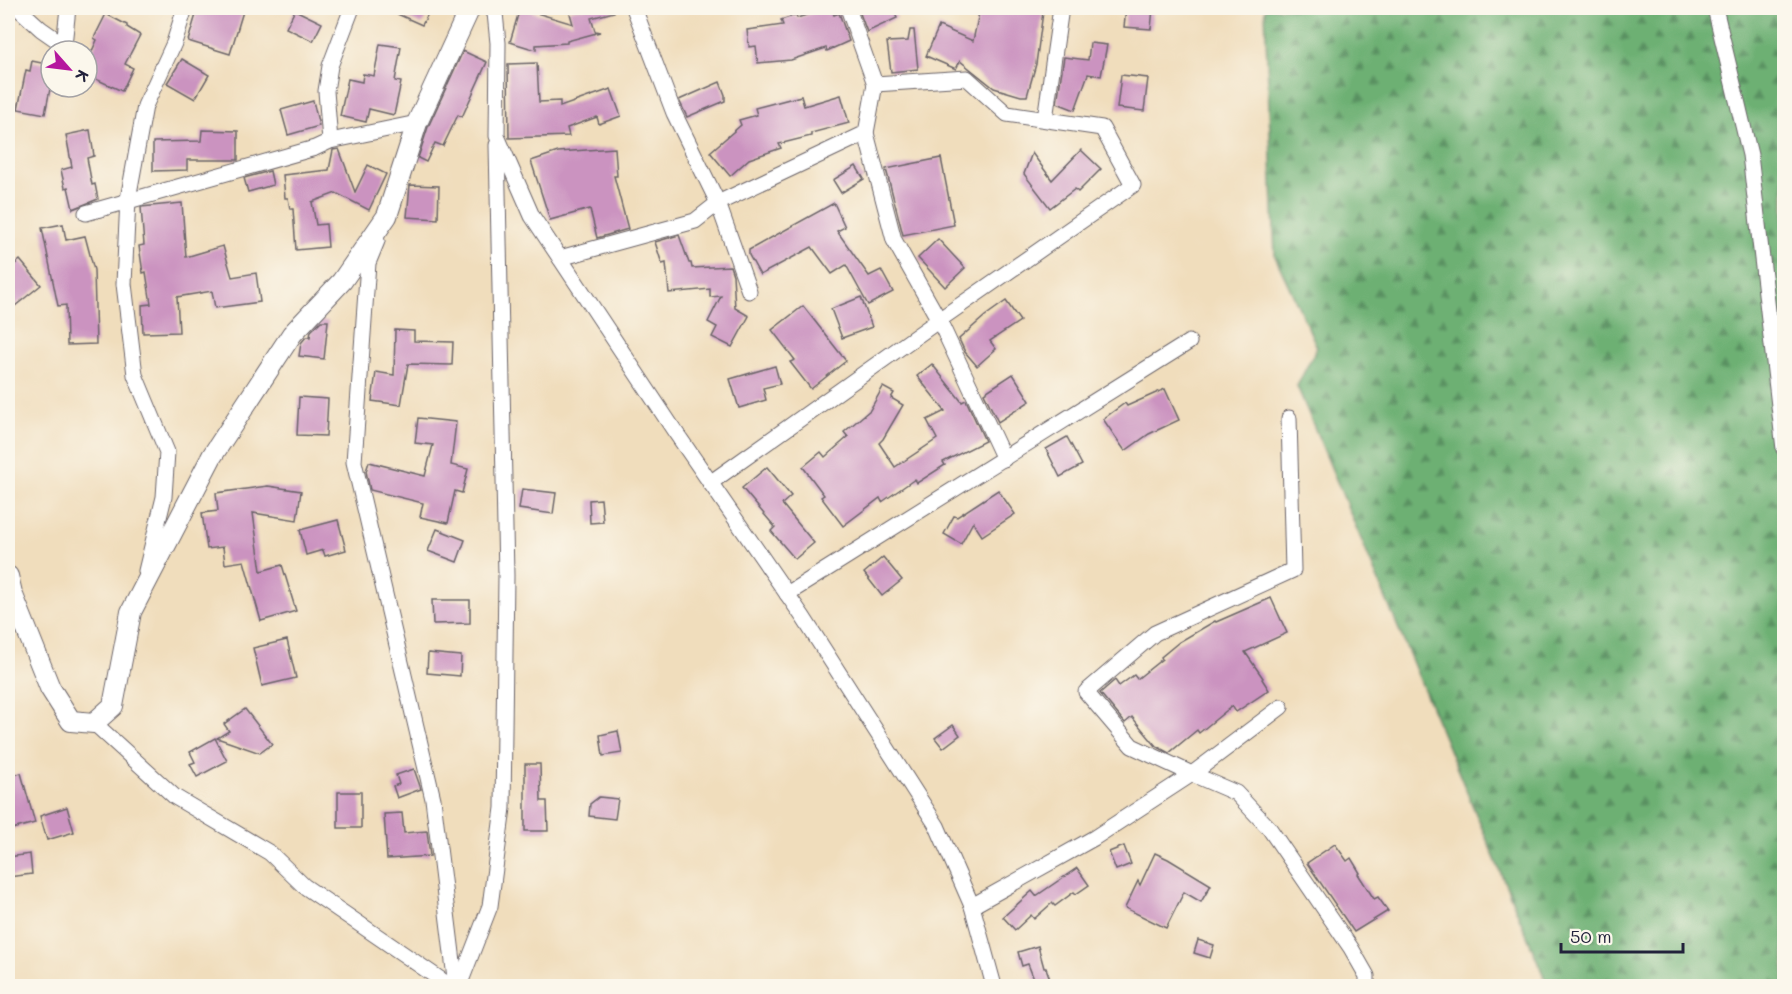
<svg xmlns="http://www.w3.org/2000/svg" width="1792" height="994" font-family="Mali,sans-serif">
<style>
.forest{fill:url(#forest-firs);stroke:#486957;stroke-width:1.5}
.building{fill:#cb93c0}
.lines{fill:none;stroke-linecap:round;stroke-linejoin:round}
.minor-casing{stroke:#6a6368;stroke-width:17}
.tertiary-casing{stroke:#6a6368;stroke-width:22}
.minor{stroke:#fff;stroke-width:15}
.tertiary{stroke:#fff;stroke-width:20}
</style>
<defs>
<pattern id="forest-firs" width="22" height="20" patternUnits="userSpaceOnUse" patternTransform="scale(1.5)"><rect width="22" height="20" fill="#6db073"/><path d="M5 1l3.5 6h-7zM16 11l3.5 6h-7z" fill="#598f60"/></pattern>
</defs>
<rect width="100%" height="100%" fill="#fbf7ec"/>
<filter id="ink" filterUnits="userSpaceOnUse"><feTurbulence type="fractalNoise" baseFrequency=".0167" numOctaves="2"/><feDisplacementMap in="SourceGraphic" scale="12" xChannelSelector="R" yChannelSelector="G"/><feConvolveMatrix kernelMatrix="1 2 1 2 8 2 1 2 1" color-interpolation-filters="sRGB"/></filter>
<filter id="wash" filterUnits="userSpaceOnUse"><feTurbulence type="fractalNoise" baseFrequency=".008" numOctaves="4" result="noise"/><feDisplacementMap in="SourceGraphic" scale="24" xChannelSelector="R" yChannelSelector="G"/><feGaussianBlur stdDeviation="1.35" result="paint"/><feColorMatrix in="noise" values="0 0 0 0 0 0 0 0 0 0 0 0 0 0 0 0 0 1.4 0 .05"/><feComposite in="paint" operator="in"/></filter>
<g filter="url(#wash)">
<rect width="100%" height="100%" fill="#f0ddbc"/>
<polygon class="forest" points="1266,8 1784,8 1784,986 1548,986 1297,386 1317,347 1275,256 1265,11"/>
<g id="blocks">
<g class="building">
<polygon points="198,8 244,8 230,54 188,41"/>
<polygon points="384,8 431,8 422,25"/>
<polygon points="520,8 573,24 569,10 579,8 614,8 614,12 591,18 595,31 600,32 567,41 567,43 536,45 536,50 510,42"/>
<polygon points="828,8 831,8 834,15 839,13 849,41 827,51 826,48 791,60 758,63 756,46 749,47 747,30 783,25 781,20 796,15 797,18"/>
<polygon points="858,8 892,8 897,18 867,32"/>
<polygon points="980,8 1012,14 1013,8 1026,8 1026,9 1043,12 1036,64 1027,96 1021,96 994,88 960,61 956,69 926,56 939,26 973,41"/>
<polygon points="1126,8 1153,8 1151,29 1124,27"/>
<polygon points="295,10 322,23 313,41 286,28"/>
<polygon points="106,14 127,25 127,27 140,35 125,64 133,68 122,91 87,75 87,62 97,40 94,38"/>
<polygon points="910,30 914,30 918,69 891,72 887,42 908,41"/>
<polygon points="1090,43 1107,45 1101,76 1088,74 1075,110 1057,103 1064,57 1088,60"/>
<polygon points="380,44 401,47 395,81 401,82 394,115 369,109 366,122 340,116 348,79 362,82 363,74 374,76"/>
<polygon points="463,51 487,62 462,117 458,115 443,146 435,143 426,162 418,158 428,127"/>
<polygon points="182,59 209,75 195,99 167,83"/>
<polygon points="32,61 51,65 51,90 50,89 45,114 18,109 26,70 30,71"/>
<polygon points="537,63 539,102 560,101 560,107 611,89 621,116 599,124 597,117 567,128 569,136 509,138 508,64"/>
<polygon points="1121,75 1148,78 1144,111 1117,108"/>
<polygon points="720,82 725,95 725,101 687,117 679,100"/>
<polygon points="841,95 849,123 811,133 811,136 779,144 781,148 749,159 730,176 710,152 741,125 739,120 757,115 755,108 801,96 804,106"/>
<polygon points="313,101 319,126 288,135 281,110"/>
<polygon points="90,130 94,156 87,158 92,185 95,184 98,199 73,209 68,187 65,188 61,170 72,167 66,135"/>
<polygon points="202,130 238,131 238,160 187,160 187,170 153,171 153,142 201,141"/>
<polygon points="615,148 617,176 614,176 628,229 597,238 590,209 550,220 531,161 558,152"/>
<polygon points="339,149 355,192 368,165 386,174 369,210 336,193 312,202 316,225 326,224 328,247 296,250 293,209 290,209 288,198 285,198 283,175 329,170 333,150"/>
<polygon points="1081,150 1101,169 1078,192 1075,189 1050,208 1024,174 1032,153 1052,180"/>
<polygon points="941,158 954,225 903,235 886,169"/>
<polygon points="856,166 864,179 841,193 833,180"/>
<polygon points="270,171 273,185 248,192 244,178"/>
<polygon points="410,185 439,186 438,219 407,217"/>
<polygon points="182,203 186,257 223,246 232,277 256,273 260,302 215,308 212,291 177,297 179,332 143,333 142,305 151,304 146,272 143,273 139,246 144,245 141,207"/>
<polygon points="834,203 845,227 837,231 869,276 881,270 893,292 868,305 846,265 832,274 812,247 760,275 749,255 749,250"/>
<polygon points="63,224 66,240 85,236 94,270 96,344 67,345 66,305 58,306 42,228"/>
<polygon points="679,235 689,263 691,263 692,268 730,266 733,275 735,308 749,316 732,347 712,337 717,327 708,322 721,296 710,297 710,289 669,293 666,263 662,264 655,242"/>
<polygon points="938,239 965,268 945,287 918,258"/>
<polygon points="20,260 41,285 15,306 8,297 8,270"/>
<polygon points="861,297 872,327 842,338 831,309"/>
<polygon points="1006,301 1020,321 990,341 996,349 977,366 965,352 959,339 985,316"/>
<polygon points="803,306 846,361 811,389 790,362 795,360 772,330"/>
<polygon points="321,321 328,321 324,359 299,356 301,343 306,337 310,337 311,331"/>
<polygon points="395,330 414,331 414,341 453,342 452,365 408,364 401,405 372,401 376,372 394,375"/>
<polygon points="932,364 962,402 966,400 985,441 943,462 945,465 917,483 915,479 882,502 880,498 843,526 821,497 824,495 803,467 821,452 825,457 848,437 844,432 870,410 883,387 894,393 891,398 903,405 883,439 879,443 895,467 937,439 927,420 945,411 917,376"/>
<polygon points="775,366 780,384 763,388 766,400 739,408 730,379"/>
<polygon points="1013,374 1030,401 998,422 984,393"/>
<polygon points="1165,389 1179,420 1149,434 1125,451 1103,419 1125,403 1127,406"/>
<polygon points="299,397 328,399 326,436 297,435"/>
<polygon points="418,418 456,422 451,465 468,469 462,493 455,491 448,523 420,517 423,503 370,490 366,471 369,462 425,476 433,445 415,443"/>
<polygon points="1067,437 1082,465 1060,477 1046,449"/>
<polygon points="767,467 791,496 782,504 814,543 795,559 771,531 775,527 742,488"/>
<polygon points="268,486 301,491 297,520 253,513 261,571 282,565 296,611 261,621 244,561 225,564 223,547 207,549 202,513 218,511 216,493"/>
<polygon points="522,489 556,493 553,514 519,509"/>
<polygon points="998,490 1015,514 982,536 973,522 961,544 944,534 954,516 957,517"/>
<polygon points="601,499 603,522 590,523 589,500"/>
<polygon points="338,520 346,550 325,556 323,550 306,555 300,530"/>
<polygon points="437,529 465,540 457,562 428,551"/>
<polygon points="883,557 902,580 882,596 864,573"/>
<polygon points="1271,598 1287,633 1245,652 1263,678 1262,679 1269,690 1236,712 1232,706 1199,733 1197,730 1169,753 1156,746 1132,717 1125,723 1100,693 1115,680 1119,686 1134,675 1137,679 1162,659 1161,657 1179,642 1215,621 1216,622"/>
<polygon points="432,600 470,600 470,623 433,624"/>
<polygon points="287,640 296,678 262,686 253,648"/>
<polygon points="428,653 461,656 460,676 427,673"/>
<polygon points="245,709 272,744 260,753 217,738 229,731 224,724"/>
<polygon points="953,725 960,735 943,748 935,738"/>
<polygon points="618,731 622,753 603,756 600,735"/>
<polygon points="215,738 227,761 197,777 190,764 195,762 190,752"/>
<polygon points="525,764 540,764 541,801 547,801 548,831 525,831"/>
<polygon points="414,769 421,789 397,798 393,786 399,784 396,775"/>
<polygon points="21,773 35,823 8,830 8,777"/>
<rect x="338" y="792" width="23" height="36"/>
<polygon points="599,797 618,799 615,819 589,816 590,804"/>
<polygon points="67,807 74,832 47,840 40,816"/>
<polygon points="402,813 404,833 427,831 430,856 387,859 384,814"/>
<polygon points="1335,844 1347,861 1351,858 1360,873 1358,874 1374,899 1378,897 1388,911 1354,932 1307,863"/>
<polygon points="1124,846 1131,864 1116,870 1109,852"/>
<polygon points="1155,853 1168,859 1211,885 1201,902 1184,892 1166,928 1125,908 1138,881 1140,885"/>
<polygon points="30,854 32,874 8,877 8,857"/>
<polygon points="1077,868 1089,885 1076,894 1074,892 1055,906 1052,903 1034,919 1031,915 1015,930 1003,917 1032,891 1036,896"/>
<polygon points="1198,940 1214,945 1210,958 1194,953"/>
<polygon points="1038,946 1044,968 1046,968 1051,982 1040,987 1037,987 1028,964 1022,966 1018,952"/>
</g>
</g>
</g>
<g filter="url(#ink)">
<use href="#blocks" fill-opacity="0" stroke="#6a6368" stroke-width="1.5"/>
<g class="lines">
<defs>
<g id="minor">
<polyline points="18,8 41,29 64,45 68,8"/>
<polyline points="490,8 495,13 498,43 497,136 532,216 674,430 803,617 937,826 972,906 994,986"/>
<polyline points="634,8 674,113 718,203 749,291"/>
<polyline points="848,8 875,84"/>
<polyline points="1715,8 1750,155 1784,449"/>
<polyline points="1045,119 1061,8"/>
<polyline points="866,133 894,240 939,320 1004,459"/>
<polyline points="330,141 326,91 330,66 352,8"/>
<polyline points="86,213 315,148 330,141 417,123"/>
<polyline points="377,241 368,263 354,462 433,799 456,986"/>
<polyline points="560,258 695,221 718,203 866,133 875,84 967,78 1007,114 1102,128 1133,185 939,320 710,483"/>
<polyline points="146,571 164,497 167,452 135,375 124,284 128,199 145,106 174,43 185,8"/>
<polyline points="787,594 1189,342"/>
<polyline points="1281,707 1192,774 1132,746 1086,692 1155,633 1293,570 1289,418"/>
<polyline points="94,723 175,797 270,853 304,886 450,986"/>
<polyline points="972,906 1094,838 1192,774 1236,793 1269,828 1351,948 1367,976 1367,986"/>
<polyline points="459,986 490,906 503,808 506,576 497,145"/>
</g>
<polyline id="tertiary" points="8,576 12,593 50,688 71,721 94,723 113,706 131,612 212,456 292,334 342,281 387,216 417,123 470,8"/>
</defs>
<use href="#minor" class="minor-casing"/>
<use href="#tertiary" class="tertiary-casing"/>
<use href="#minor" class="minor"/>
<use href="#tertiary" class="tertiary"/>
</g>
</g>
<rect width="1792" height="994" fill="none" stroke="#fbf7ec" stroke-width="30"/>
<g transform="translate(69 69) rotate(118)"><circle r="28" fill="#fbf7ec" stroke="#a4a2a5" stroke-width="1.5"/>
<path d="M0-4.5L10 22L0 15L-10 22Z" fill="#b5179e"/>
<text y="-9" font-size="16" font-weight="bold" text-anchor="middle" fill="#22223b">K</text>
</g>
<path d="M1561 943v9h122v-9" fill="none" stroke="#22223b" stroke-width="3"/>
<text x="1570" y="943" font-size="18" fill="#22223b" stroke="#fbf7ec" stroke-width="4.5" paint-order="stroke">50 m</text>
</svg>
